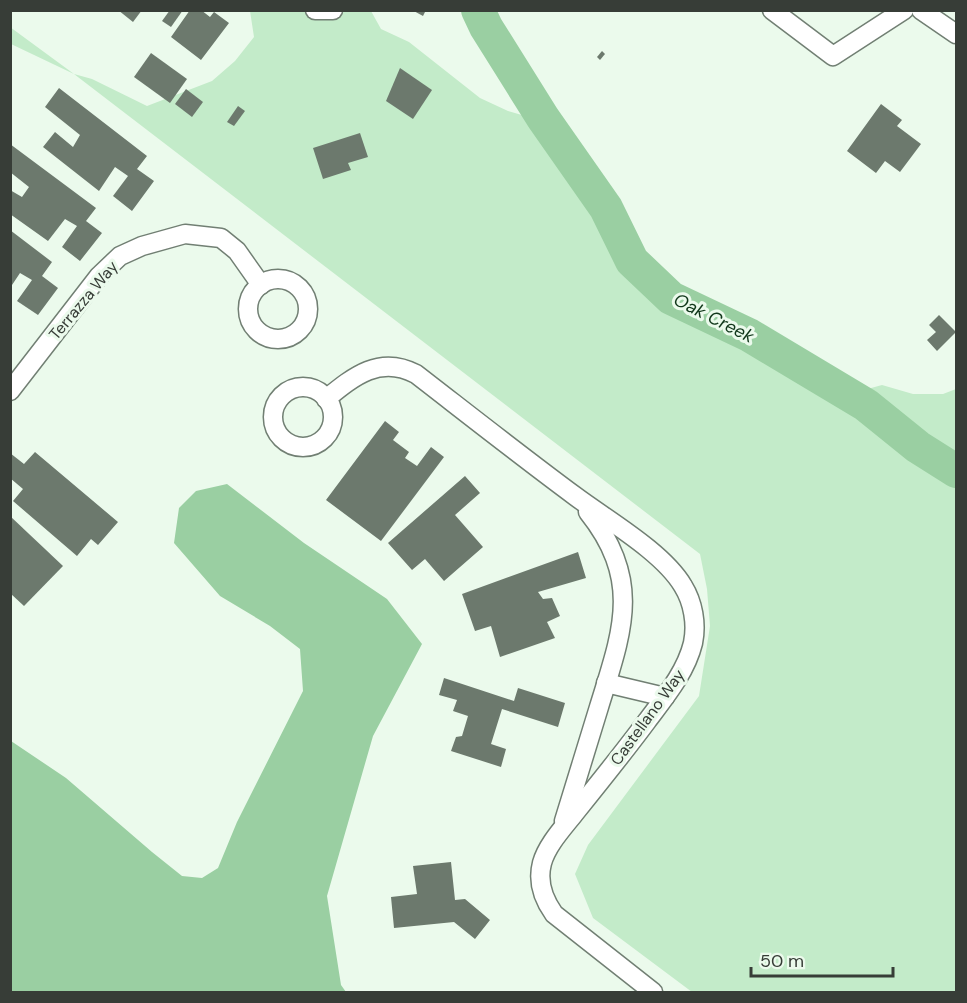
<svg xmlns="http://www.w3.org/2000/svg" width="967" height="1003" font-family="'DM Sans',sans-serif">
<style>
.green{fill:#c3ebc9}
.water{fill:#9acfa2}
.lines{fill:none;stroke-linecap:round;stroke-linejoin:round}
.river{stroke:#9acfa2;stroke-width:34}
.building{fill:#6c796d}
.street-casing{stroke:#717f73;stroke-width:21}
.street{stroke:#fff;stroke-width:18}
.labels{text-anchor:middle;stroke-width:6;stroke-linejoin:round;paint-order:stroke}
.street-label{font-size:16px;fill:#373d37;stroke:#ebfaec}
.water-label{font-size:18px;font-style:italic;fill:#10371a;stroke:#ebfaec}
</style>
<rect width="100%" height="100%" fill="#ebfaec"/>
<polygon class="green" points="250,11 371,11 381,29 409,42 480,98 508,111 539,120 563,139 583,161 632,246 648,265 710,313 822,384 853,393 882,385 913,394 943,394 956,389 956,992 692,992 593,918 575,874 588,845 699,696 710,626 707,589 700,554 74,74 11,44 10,27 74,74 92,79 147,106 212,81 235,61 254,37"/>
<polygon class="water" points="227,484 304,543 387,599 422,644 373,736 327,896 341,985 346,992 11,992 11,741 66,778 152,852 182,876 202,878 218,868 237,822 303,691 300,649 270,626 220,596 174,543 179,508 196,491"/>
<g class="lines">
<polyline class="river" points="478,10 486,27 543,118 606,208 632,261 671,298 749,335 866,405 918,447 956,471"/>
</g>
<g class="building">
<polygon points="118,10 142,10 133,22"/>
<polygon points="170,10 183,10 171,27 162,21"/>
<polygon points="190,10 201,10 210,17 214,12 229,23 201,60 171,37"/>
<polygon points="412,10 426,10 423,16"/>
<polygon points="602,51 605,54 600,60 597,57"/>
<polygon points="151,53 187,79 170,103 134,77"/>
<polygon points="400,68 432,90 413,119 386,101"/>
<polygon points="59,88 147,156 137,169 154,181 132,211 113,196 128,176 115,167 99,191 43,147 55,132 73,147 80,135 45,107"/>
<polygon points="186,89 203,102 192,117 175,104"/>
<polygon points="881,104 902,120 897,126 921,144 900,172 885,161 876,173 847,151"/>
<polygon points="238,106 245,111 234,126 227,122"/>
<polygon points="360,133 368,157 348,163 351,170 323,179 313,148"/>
<polygon points="10,144 96,208 86,221 102,233 80,261 62,247 77,226 65,219 48,241 10,214 10,190 22,197 29,187 10,172"/>
<polygon points="10,230 52,262 42,276 58,288 38,315 17,301 32,280 20,273 10,288"/>
<polygon points="939,315 956,332 937,351 927,340 936,332 929,325"/>
<polygon points="385,421 399,432 393,440 409,452 405,458 417,466 431,447 444,457 381,541 326,500"/>
<polygon points="35,452 118,522 98,545 91,539 77,556 13,501 23,489 10,478 10,453 24,464"/>
<polygon points="465,476 480,493 455,515 483,547 444,581 425,559 412,570 388,543"/>
<polygon points="10,516 63,566 24,606 10,593"/>
<polygon points="578,552 586,578 538,592 543,599 552,598 560,616 547,622 555,638 500,657 491,626 475,631 462,594"/>
<polygon points="444,678 514,701 518,688 565,703 558,727 502,709 491,744 506,749 501,767 451,751 456,737 462,736 468,716 453,711 457,700 439,695"/>
<polygon points="451,862 455,900 465,899 490,920 475,939 454,922 394,928 391,897 417,894 413,866"/>
</g>
<g class="lines">
<defs>
<g id="street">
<polyline points="315,10 333,10"/>
<polyline points="772,10 833,56 904,10"/>
<polyline points="921,10 956,34"/>
<circle cx="278" cy="309" r="30"/>
<circle cx="303" cy="417" r="30"/>
<polyline points="10,391 99,276 120,256 142,246 185,234 221,238 237,251 261,285"/>
<path d="M 326,399 C 354,376 380,355 416,374 C 469,415 521,456 575,496 C 607,520 663,552 683,586 C 693,602 697,624 693,643 C 686,672 665,697 647,721 C 624,752 599,783 574,814 C 563,828 547,845 542,863 C 537,882 544,900 554,914 L 653,992"/>
<polyline points="606,683 665,697"/>
<path d="M 564,821 C 576,783 587,745 599,707 C 622,632 643,581 588,512"/>
</g>
</defs>
<use href="#street" class="street-casing"/>
<use href="#street" class="street"/>
</g>
<g class="labels">
<g class="street-label">
<text transform="translate(83 300) rotate(-50)" y="6">Terrazza Way</text>
<text transform="translate(647 717) rotate(-54)" y="6">Castellano Way</text>
</g>
<g class="water-label">
<text transform="translate(714 318) rotate(27)" y="6">Oak Creek</text>
</g>
</g>
<rect width="967" height="1003" fill="none" stroke="#373d37" stroke-width="24"/>
<path d="M751 967v9h142v-9" fill="none" stroke="#373d37" stroke-width="3"/>
<text x="760" y="967" font-size="18" fill="#373d37" stroke="#ebfaec" stroke-width="4.5" paint-order="stroke">50 m</text>
</svg>
